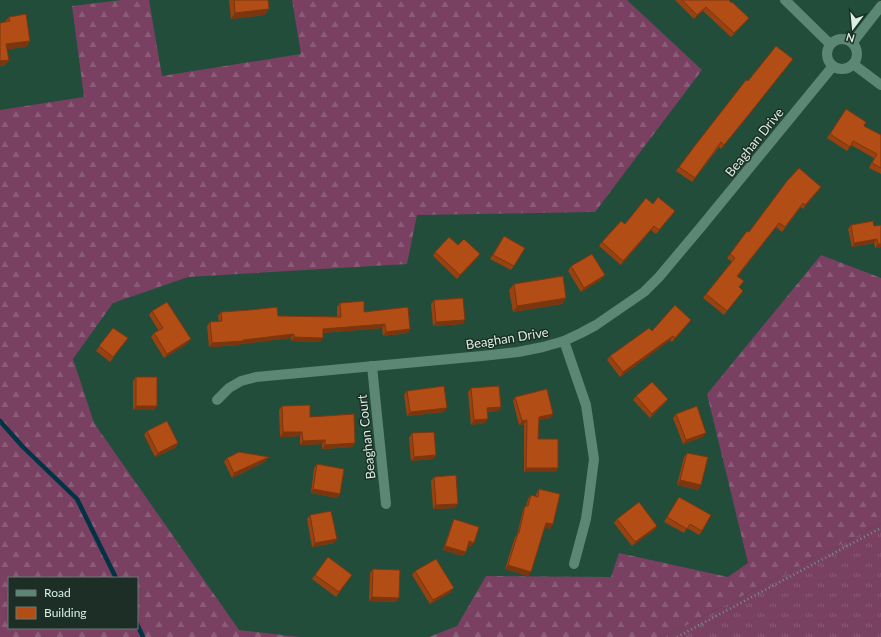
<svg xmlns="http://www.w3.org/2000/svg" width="881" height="637" font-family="Lato,sans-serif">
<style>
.grass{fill:url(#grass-tufts)}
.forest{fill:url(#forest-firs);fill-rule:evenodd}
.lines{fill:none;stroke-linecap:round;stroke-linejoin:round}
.stream{stroke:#003444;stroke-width:4.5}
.path{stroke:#739586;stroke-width:2.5;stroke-dasharray:1 3;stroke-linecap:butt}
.minor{stroke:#5c8774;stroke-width:10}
.wall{fill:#984212}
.shaded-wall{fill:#7c360f}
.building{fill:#b14d15;stroke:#7c360f}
.labels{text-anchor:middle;stroke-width:3;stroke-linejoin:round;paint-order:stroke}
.street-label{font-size:13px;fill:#d9efe4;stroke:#1c2e26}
</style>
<defs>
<pattern id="grass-tufts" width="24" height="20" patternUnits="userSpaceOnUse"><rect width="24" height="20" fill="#794062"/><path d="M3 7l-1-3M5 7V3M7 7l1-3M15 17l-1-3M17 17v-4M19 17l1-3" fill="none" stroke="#8b5c78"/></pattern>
<pattern id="forest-firs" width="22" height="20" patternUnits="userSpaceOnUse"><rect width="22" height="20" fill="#794062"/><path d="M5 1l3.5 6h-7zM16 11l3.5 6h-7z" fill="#8b5c78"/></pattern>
</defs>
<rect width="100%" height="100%" fill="#224d3b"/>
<polygon class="grass" points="881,523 881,637 664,637"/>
<g class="forest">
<path d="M 122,0 L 149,0 L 162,76 L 301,54 L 292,0 L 627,0 L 702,70 L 595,212 L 417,215 L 407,264 L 188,277 L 113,303 L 73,359 L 94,423 L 239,630 L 300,637 L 0,637 L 0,110 L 84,97 L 72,6 ZM 9,578 L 137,578 L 137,628 L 9,628 Z"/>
<polygon points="821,255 881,278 881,523 664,637 429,637 457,626 486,576 611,577 619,553 728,577 748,563 707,394"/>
</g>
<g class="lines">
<g class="stream">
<polyline points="0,421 23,447 77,499 116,578"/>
<polyline points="137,624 143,637"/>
</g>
<polyline class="path" points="677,637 881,528"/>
<g class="minor">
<polyline points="785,0 830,44"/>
<circle cx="842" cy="54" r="15"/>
<polyline points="853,42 881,6"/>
<polyline points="853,64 881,85"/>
<polyline points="564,341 586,405 594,459 589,498 586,519 574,564"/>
<polyline points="372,366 386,504"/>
<polyline points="217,400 229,388 241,381 256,377 482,356 518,352 543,347 564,341 581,333 596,325 644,292 659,277 701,227 833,66"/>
</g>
</g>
<g class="wall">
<polygon points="229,0 268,0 269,9 264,15 231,19"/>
<polygon points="675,0 729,0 746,22 731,37 703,11 694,19"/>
<polygon points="9,17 30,41 26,47 7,49 9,60 4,66 5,22"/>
<polygon points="793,59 747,117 721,149 719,147 692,182 676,171 697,143 748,81"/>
<polygon points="846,109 864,126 881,135 881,174 869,168 874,158 851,145 847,151 827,138"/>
<polygon points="821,187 803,209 801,207 782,232 776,227 738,276 739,287 743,291 724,315 703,298 732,262 727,258 749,232"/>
<polygon points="653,204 672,215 656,234 651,230 621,265 599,246 602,242 625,224"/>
<polygon points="851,225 874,226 881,247 875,248 874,243 852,247 848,229"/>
<polygon points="504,236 514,266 511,270 490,259"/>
<polygon points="458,245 480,254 477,258 457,279 433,256 435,252"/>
<polygon points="571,266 602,279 581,292 568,271"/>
<polygon points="514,284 566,298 562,304 513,312 509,290"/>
<polygon points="434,300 465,320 462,324 433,326 431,304"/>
<polygon points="340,303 364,312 408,333 383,336 382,328 323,333 320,342 291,341 291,338 241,344 240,345 209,347 207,326 210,322 219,321 218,316 221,312 250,310 278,316 337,317 337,307"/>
<polygon points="152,311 188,343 164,358 151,337 154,333 159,331 149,315"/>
<polygon points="688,324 672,342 670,340 620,377 607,360 610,356 652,331"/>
<polygon points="113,328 128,338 110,362 96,351"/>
<polygon points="136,377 154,410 133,410 133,381"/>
<polygon points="471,388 501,407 498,411 488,412 485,423 471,425 468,392"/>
<polygon points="407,391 444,412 407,416 404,395"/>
<polygon points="636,396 668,399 665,403 650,418 633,400"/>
<polygon points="515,397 553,414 550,418 539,420 538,439 558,468 555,472 524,472 524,424 519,425 513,401"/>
<polygon points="282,406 310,417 355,443 352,447 322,449 322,444 300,445 300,436 280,437 279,410"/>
<polygon points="676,414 703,437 683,444 673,418"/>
<polygon points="147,431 178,443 175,448 155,457 144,435"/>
<polygon points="412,433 433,459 411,461 409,438"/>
<polygon points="687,453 701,485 698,490 677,485 684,457"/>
<polygon points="227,458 266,461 232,478 224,462"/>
<polygon points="317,464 340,494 337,498 311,493 314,468"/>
<polygon points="434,477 455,508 433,509 431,481"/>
<polygon points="539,489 553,524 550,529 545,527 528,576 505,569 515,537 517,535 523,510 525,506 526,506 528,499 531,495 536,496 536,494"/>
<polygon points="679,497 702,531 699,535 687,528 684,533 664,522"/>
<polygon points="310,515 334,543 312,547 307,519"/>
<polygon points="454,519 471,547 468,546 466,552 463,556 443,550 452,523"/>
<polygon points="617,519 654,530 632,546 614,523"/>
<polygon points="328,557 352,575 336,597 312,579"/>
<polygon points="373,569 396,602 369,601 370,573"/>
<polygon points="415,571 451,592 430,604 412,575"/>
</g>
<g class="shaded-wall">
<polygon points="706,7 703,11 694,19 697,15"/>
<polygon points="269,9 264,15 231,19 235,13"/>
<polygon points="749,18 746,22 731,37 734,33"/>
<polygon points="30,41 26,47 2,50 6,44"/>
<polygon points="9,60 4,66 0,66 0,61"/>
<polygon points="821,187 818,191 803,209 805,205"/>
<polygon points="654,226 651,230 621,265 623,261"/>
<polygon points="877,239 874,243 852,247 854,243"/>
<polygon points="878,244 881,244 881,247 875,248"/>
<polygon points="480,254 477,258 457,279 460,275"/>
<polygon points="605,275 602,279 581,292 584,288"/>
<polygon points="566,298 562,304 513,312 517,306"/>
<polygon points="465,320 462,324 433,326 436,322"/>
<polygon points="691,320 688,324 672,342 675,338"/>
<polygon points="385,324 382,328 320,333 323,329"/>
<polygon points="410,329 408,333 383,336 386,332"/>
<polygon points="294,334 291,338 241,344 240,345 209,347 212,343"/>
<polygon points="673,336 670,340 620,377 623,372"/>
<polygon points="294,337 323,338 320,342 291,341"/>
<polygon points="191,339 188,343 164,358 167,354"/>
<polygon points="668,399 665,403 650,418 652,414"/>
<polygon points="136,406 157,406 154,410 133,410"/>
<polygon points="501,407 498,411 484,412 487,408"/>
<polygon points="447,408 444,412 407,416 410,412"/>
<polygon points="553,414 550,418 536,421 539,417"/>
<polygon points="488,419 485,423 471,425 474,420"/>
<polygon points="527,420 524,424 519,425 522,421"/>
<polygon points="283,432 302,432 300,436 280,437"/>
<polygon points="706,433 703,437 683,444 686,440"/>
<polygon points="325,440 322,444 300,445 303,441"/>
<polygon points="178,443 175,448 155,457 158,453"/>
<polygon points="355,443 352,447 322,449 325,445"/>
<polygon points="436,455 433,459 411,461 414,457"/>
<polygon points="269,457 266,461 232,478 234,473"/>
<polygon points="526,468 558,468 555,472 524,472"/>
<polygon points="680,480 701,485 698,490 677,485"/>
<polygon points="313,489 340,494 337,498 311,493"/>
<polygon points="458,504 455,508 433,509 436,505"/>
<polygon points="546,523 553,524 550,529 543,527"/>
<polygon points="657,526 654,530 632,546 635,542"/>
<polygon points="337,539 334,543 312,547 315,543"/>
<polygon points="469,541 474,543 471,547 466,545"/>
<polygon points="445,546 466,552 463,556 443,550"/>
<polygon points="508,565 531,572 528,576 505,569"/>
<polygon points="454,588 451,592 430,604 433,600"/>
<polygon points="372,597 399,598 396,602 369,601"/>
</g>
<g class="building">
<polygon points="234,0 268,0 269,9 235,13"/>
<polygon points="682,0 729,0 731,3 732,2 749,18 734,33 706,7 697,15"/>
<polygon points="26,14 30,41 6,44 9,60 0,61 0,23 10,21 9,17"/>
<polygon points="776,46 793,59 750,113 724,145 721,142 695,178 679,167 697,143 746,80 748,81"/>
<polygon points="846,109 866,122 864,126 881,135 881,168 872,163 877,154 853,141 850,147 830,134"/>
<polygon points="799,168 821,187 805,205 803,203 785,227 779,223 737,276 744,281 739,287 743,291 727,311 706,294 735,258 730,254 747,231 749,232 787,181"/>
<polygon points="658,197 675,211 659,230 654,226 623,261 602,242 621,221 625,224 646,198 653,204"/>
<polygon points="873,221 874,226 881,225 881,244 878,244 877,239 854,243 851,225"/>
<polygon points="504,236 525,248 514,266 493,255"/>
<polygon points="449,237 458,245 464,239 480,254 460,275 435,252"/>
<polygon points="592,254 605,275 584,288 571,266"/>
<polygon points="563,276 566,298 517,306 514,284"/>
<polygon points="463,298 465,320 436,322 434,300"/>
<polygon points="364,301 364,312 408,307 410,329 386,332 385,324 323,329 323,338 294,337 294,334 243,340 243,341 212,343 210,322 222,321 221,312 250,310 277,307 278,316 341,317 340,303"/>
<polygon points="167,302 191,339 167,354 154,333 163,328 152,311"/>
<polygon points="675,305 691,320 675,338 673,336 623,372 610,356 649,328 652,331"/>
<polygon points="113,328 128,338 113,357 99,346"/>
<rect x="136" y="377" width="21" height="29"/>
<polygon points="652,382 668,399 652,414 636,396"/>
<polygon points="444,386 447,408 410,412 407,391"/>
<polygon points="499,386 501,407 487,408 488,419 474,420 471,388"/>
<polygon points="547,389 553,414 539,417 538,439 558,439 558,468 526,468 527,420 522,421 515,397"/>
<polygon points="310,405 310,417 354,414 355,443 325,445 325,440 303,441 302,432 283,432 282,406"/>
<polygon points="697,406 706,433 686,440 676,414"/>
<polygon points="167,421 178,443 158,453 147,431"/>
<polygon points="434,432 436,455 414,457 412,433"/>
<polygon points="239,452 269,457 234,473 227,458"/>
<polygon points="687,453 708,457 701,485 680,480"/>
<polygon points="317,464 344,469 340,494 313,489"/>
<polygon points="456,475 458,504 436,505 434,477"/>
<polygon points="539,489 560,494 553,524 546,523 531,572 508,565 518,533 519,533 525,506 528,506 531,495 538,497"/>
<polygon points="679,497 711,515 702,531 690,524 687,529 667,517"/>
<polygon points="639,502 657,526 635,542 617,519"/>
<polygon points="331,511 337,539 315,543 310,515"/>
<polygon points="454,519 479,527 474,543 469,541 466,552 445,546"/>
<polygon points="328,557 352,575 339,592 315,575"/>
<polygon points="436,559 454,588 433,600 415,571"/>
<polygon points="373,569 400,570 399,598 372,597"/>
</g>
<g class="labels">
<g class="street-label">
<text transform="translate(754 142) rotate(-51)" y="5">Beaghan Drive</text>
<text transform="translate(507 338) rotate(-9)" y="5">Beaghan Drive</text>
<text transform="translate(366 437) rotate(-96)" y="5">Beaghan Court</text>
</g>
</g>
<rect x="8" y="577" width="130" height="52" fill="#1c2e26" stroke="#687b72"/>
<rect x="16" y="590" width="20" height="6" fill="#5c8774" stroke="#687b72"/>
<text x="44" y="597" font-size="12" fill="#d9efe4">Road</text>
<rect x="16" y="607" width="20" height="12" fill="#b14d15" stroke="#687b72"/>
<text x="44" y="617" font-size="12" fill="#d9efe4">Building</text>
<g transform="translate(853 28) rotate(196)" stroke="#1c2e26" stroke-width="3" paint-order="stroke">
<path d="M0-3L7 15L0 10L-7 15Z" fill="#d9efe4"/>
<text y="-6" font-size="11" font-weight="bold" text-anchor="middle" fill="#d9efe4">N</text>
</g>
</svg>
